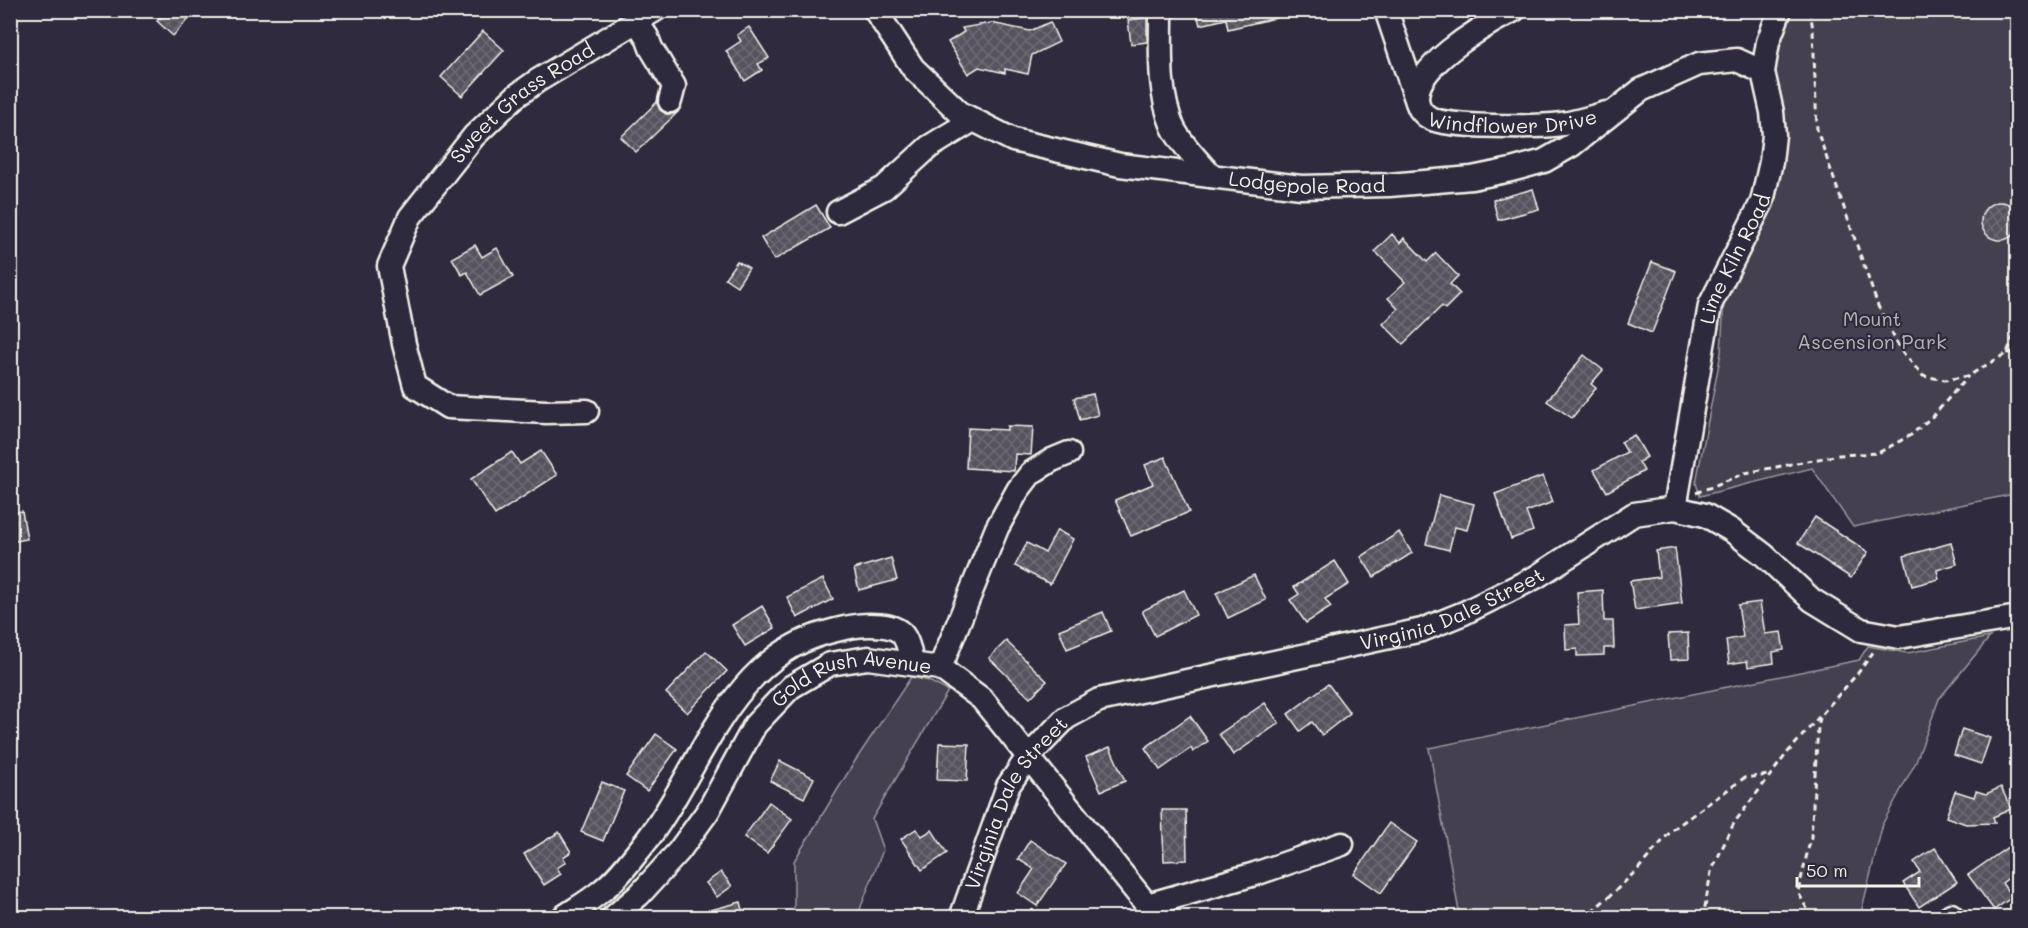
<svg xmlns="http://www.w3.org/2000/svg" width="2028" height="928" font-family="Mali,sans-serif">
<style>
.green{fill:#454050;stroke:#9c989c;stroke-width:1.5}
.building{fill:url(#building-cross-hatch);stroke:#f4f1e8;stroke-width:1.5}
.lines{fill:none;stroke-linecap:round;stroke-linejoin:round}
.minor-casing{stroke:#f4f1e8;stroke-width:27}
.path{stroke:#f4f1e8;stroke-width:3;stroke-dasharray:6 4.5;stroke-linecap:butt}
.minor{stroke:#2f2a3d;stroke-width:22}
.labels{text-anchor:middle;stroke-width:4.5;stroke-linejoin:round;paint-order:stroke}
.street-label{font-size:20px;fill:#f4f1e8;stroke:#2f2a3d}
.park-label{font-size:20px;fill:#b7b3b3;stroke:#2f2a3d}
</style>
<defs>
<pattern id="building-cross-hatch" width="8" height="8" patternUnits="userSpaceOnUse" patternTransform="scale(1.5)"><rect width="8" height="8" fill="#56525f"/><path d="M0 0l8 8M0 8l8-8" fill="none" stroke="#6f6b76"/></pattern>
</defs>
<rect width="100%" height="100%" fill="#2f2a3d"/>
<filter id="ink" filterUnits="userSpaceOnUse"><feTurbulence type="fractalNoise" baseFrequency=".0167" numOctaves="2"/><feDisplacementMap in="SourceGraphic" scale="12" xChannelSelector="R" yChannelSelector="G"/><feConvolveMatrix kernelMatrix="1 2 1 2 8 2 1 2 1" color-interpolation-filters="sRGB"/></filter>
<g filter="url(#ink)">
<g class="green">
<polygon points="1783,11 2017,11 2017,495 2009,495 1853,527 1812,468 1700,496 1696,483 1721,353 1724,299 1776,198 1784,139 1770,72"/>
<polygon points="1990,637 1939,699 1916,762 1883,823 1860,917 1460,917 1429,748 1859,660 1868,646 1907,653"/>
<polygon points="911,677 929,681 948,691 872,819 883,850 857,917 794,917 794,861 855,761"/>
</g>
<g class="building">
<polygon points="167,10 196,10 173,36 157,21"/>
<polygon points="1196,10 1283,10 1284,16 1228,29 1226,19 1200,25"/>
<polygon points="1147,18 1147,42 1131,44 1128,20"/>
<polygon points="1050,22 1059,42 1032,55 1028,74 1005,69 1005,73 979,67 968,74 948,42 964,32 962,28 991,23 1030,31"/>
<polygon points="749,27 769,58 758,64 762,70 745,81 726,51 741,41 737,35"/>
<polygon points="483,31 504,50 462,96 441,77"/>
<polygon points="657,102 660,110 666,114 673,114 679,111 636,152 621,137"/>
<polygon points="1533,189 1539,209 1498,220 1493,200"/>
<circle cx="2000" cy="221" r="19"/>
<polygon points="816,205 830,228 774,260 761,238"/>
<polygon points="1392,234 1400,243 1404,238 1427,262 1436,253 1458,276 1450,284 1460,294 1445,309 1442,306 1403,344 1383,324 1398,309 1388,298 1405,282 1375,251"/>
<polygon points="475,245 482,257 497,248 513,277 480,295 467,272 462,275 452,258"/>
<polygon points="737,261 749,268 737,286 725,278"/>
<polygon points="1652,262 1676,271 1652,333 1628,323"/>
<polygon points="1584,355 1603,370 1591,384 1596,388 1572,418 1547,401"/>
<polygon points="1093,394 1098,415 1080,420 1074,398"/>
<polygon points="1007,426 1033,427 1031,455 1015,454 1014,471 966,468 968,428 1007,430"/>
<polygon points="1634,435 1647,457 1639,462 1644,471 1607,492 1594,470 1627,452 1621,442"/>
<polygon points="541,451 557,475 495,515 471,479 512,452 520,464"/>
<polygon points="1165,457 1189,512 1131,536 1115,500 1153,484 1145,465"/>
<polygon points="1543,476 1553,502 1526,512 1533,531 1511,539 1495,494"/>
<polygon points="1439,495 1474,504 1467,530 1455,527 1449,550 1426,544"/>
<polygon points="22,511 27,539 10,542 10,513"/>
<polygon points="1815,517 1868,552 1851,578 1798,543"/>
<polygon points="1057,530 1073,539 1050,584 1015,566 1027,543 1045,553"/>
<polygon points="1399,532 1412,553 1374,577 1361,557"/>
<polygon points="1951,543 1957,564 1937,570 1939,579 1912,586 1904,556"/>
<polygon points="1675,548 1682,603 1635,610 1630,581 1659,577 1656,551"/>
<polygon points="891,558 897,580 859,590 854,569"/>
<polygon points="1335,561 1349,584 1325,599 1331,607 1306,623 1290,600 1299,594 1294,587"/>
<polygon points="1254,575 1266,600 1228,618 1216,593"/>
<polygon points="823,579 833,599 797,618 787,597"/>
<polygon points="1184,590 1196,615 1155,636 1142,611"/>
<polygon points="1603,590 1604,621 1613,621 1614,648 1604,648 1604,655 1577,656 1577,649 1566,650 1565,625 1579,624 1577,592"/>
<polygon points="1760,602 1765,634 1781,632 1784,650 1773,652 1774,663 1748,667 1747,661 1729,664 1726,640 1743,637 1738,605"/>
<polygon points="762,606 775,628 745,646 732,625"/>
<polygon points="1103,612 1111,631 1067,649 1059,630"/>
<polygon points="1688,633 1689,659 1670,660 1668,634"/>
<polygon points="1006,641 1047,681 1030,698 989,658"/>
<polygon points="706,651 727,671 687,713 666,693"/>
<polygon points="1328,684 1350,713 1322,735 1312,722 1300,731 1288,714"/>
<polygon points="1265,703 1279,723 1233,755 1219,734"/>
<polygon points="1190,716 1208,741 1193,752 1191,748 1160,770 1145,748"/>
<polygon points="1962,729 1990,738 1981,764 1954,755"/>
<polygon points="656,734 677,749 647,791 626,776"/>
<polygon points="939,743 969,744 967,781 937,780"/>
<polygon points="1110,747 1125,781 1101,791 1086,757"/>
<polygon points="780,761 814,778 804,798 770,781"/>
<polygon points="602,782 624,791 603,841 581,832"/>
<polygon points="2001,787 2011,809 1993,817 1995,823 1966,824 1946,817 1955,791 1974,797 1976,791 1986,794"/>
<polygon points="769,802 792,819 767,853 744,837"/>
<polygon points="1162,810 1186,810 1187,860 1164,861"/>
<polygon points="1389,823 1417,842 1381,893 1354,874"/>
<polygon points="916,829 922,836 932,830 947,853 922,870 901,839"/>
<polygon points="559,832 571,852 563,857 566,862 557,868 561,874 544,885 524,854"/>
<polygon points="1030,840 1066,864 1037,906 1018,893 1034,869 1018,859"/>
<polygon points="2018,840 2018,871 2002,883 2012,897 1994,910 1968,875"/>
<polygon points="1935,848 1957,882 1919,907 1903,883 1920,872 1914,862"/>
<polygon points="721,872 732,886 717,897 706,883"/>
<polygon points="741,902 745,918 700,918 699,913"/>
</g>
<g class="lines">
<defs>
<g id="minor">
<path id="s1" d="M 875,10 L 913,68 L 960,113 L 1013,140 L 1120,165 L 1301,187 L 1389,185 L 1472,178 L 1511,170 L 1544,161 L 1572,145 L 1641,90 L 1699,64 L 1737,60 L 1763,72"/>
<polyline points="1386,10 1417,102"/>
<path id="s2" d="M 1514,10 C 1487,24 1400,72 1420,109 C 1423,113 1425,116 1430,118 C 1446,128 1540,127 1562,124 C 1577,122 1592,117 1606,113"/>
<path d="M 1161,15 C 1161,52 1158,92 1173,127 C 1180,143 1200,162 1211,176"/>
<polyline points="637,22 647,37 651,48 674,86 670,101"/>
<polyline points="838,212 884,188 929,147 973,120"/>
<path id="s3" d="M 587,411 L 546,412 L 448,407 L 415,386 L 404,344 L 389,266 L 410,217 L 474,136 L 516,96 L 537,81 L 655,10"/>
<path id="s4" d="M 1675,508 L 1710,305 L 1762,202 L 1771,162 L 1774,135 L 1772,112 L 1763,72 L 1768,42 L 1780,10"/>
<polyline points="940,668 997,528 1018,490 1031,473 1052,460 1069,453"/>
<polyline points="1147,905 1255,874 1342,844"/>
<polyline points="1951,915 1953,918"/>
<path d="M 562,918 C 575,909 588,902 600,892 C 616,880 628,864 640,849 C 700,776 724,662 825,633 C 839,629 854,625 869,625 C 903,625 907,634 912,664"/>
<path id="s5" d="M 612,918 L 639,895 L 679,851 L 708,811 L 755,725 L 791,687 L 830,664 L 868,658 L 940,668 L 982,699 L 1147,905 L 1159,918"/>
<path id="s6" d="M 961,918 L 1008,786 L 1028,757 L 1066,718 L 1099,700 L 1422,630 L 1464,613 L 1536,577 L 1634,514 L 1675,508 L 1705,515 L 1731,530 L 1764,555 L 1812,600 L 1861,630 L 1899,637 L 2018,617"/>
</g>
</defs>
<use href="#minor" class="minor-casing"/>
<g class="path">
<polyline points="1810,10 1813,30 1817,130 1878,306 1900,349 1923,376 1945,380 1968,376 2007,353 2018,323"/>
<polyline points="2007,353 2018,351"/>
<polyline points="1696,493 1745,473 1839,455 1878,453 1911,435 1935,414 1968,376"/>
<polyline points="1583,918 1610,896 1638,869 1672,830 1744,778 1769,775"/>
<polyline points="1703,918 1711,872 1734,823 1788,752 1858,673 1874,651"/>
<polyline points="1812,918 1798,892 1811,837 1818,727 1820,718"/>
</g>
<use href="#minor" class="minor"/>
</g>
</g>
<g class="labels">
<g class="street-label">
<text dy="7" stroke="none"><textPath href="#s3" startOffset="516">Sweet Grass Road</textPath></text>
<text dy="7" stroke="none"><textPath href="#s2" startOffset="244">Windflower Drive</textPath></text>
<text dy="7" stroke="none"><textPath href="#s1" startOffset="492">Lodgepole Road</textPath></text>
<text dy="7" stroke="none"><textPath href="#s4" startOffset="258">Lime Kiln Road</textPath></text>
<text dy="7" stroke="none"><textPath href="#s6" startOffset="633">Virginia Dale Street</textPath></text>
<text dy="7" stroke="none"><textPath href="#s5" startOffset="357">Gold Rush Avenue</textPath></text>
<text dy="7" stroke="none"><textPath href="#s6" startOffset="129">Virginia Dale Street</textPath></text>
</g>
<g class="park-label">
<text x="1872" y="326">Mount<tspan x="1872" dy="23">Ascension Park</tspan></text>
</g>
</g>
<rect width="2028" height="928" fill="none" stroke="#2f2a3d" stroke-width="36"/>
<rect x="18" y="18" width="1992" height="892" fill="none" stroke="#f4f1e8" stroke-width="2" filter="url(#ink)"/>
<path d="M1797 877v9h122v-9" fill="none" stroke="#f4f1e8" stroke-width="3"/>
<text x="1806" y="877" font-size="18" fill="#f4f1e8" stroke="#2f2a3d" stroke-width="4.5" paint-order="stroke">50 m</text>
</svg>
